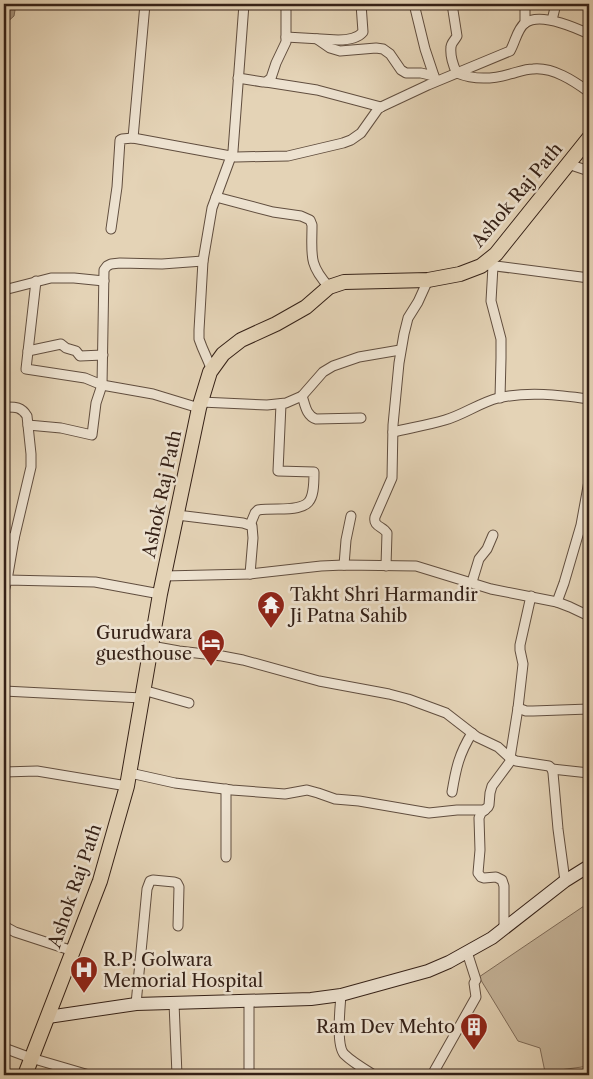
<svg xmlns="http://www.w3.org/2000/svg" width="593" height="1079" font-family="'Libre Caslon Text',serif">
<style>
.green{fill:#c6b59b;stroke:#7e6b59}
.water{fill:#a89680;stroke:#7a6756}
.lines{fill:none;stroke-linecap:round;stroke-linejoin:round}
.street-casing{stroke:#614e3f;stroke-width:11}
.secondary-casing{stroke:#352117;stroke-width:14}
.primary-casing{stroke:#352117;stroke-width:16}
.street{stroke:#ede2d0;stroke-width:9}
.secondary{stroke:#ede2d0;stroke-width:12}
.primary{stroke:#e4d3b6;stroke-width:14}
.labels{text-anchor:middle;stroke-width:5;stroke-linejoin:round;paint-order:stroke}
.street-label{font-size:18px;fill:#352117;stroke:#ede2d0}
.poi-label{font-size:18px;fill:#352117;stroke:#ede2d0;text-anchor:start}
</style>
<rect width="100%" height="100%" fill="#e4d3b6"/>
<filter id="stains"><feTurbulence type="fractalNoise" baseFrequency=".004" numOctaves="4"/><feColorMatrix values="0 0 0 0 .2 0 0 0 0 .09 0 0 0 0 .02 0 0 0 .5 -.17"/></filter>
<radialGradient id="worn" r=".72"><stop offset=".6" stop-color="#630" stop-opacity="0"/><stop offset="1" stop-color="#630" stop-opacity=".3"/></radialGradient>
<polygon class="green" points="584,906 589,913 589,1066 545,1072 540,1048 518,1041 479,977"/>
<polygon class="water" points="4,4 16,4 14,16 4,25"/>
<g class="lines">
<defs>
<g id="street">
<polyline points="414,4 425,49 435,79"/>
<path d="M 452,4 L 457,36 C 455,40 451,43 451,47 C 450,55 453,66 457,73 C 474,80 493,79 510,74 C 518,72 525,69 533,69 C 553,67 574,81 589,92"/>
<polyline points="525,4 525,23"/>
<polyline points="552,20 556,4"/>
<path d="M 286,37 L 338,40 C 347,40 358,38 363,32 L 361,4"/>
<polyline points="317,39 330,48 340,51 376,48 383,49 390,54 401,70 406,73 421,73 434,76"/>
<polyline points="238,78 263,82 266,82 271,78 276,63 286,42 286,4"/>
<polyline points="266,82 317,90 381,107"/>
<polyline points="133,138 145,4"/>
<polyline points="568,164 589,171"/>
<path d="M 216,197 L 273,212 L 301,216 L 310,220 L 312,225 C 312,255 308,264 329,287"/>
<path d="M 111,229 L 117,187 L 120,140 L 122,139 L 133,138 L 236,157 L 288,156 L 343,143 L 351,140 L 361,133 L 378,109 L 381,107 L 428,85 L 510,51 C 515,43 517,29 525,23 C 540,12 574,27 589,34"/>
<polyline points="488,265 589,278"/>
<polyline points="493,266 491,301 501,339 501,358 500,398"/>
<polyline points="36,281 26,369 85,378 102,385 104,270 107,266 111,264 120,263 162,264 203,261"/>
<polyline points="4,290 51,278 74,278 104,281"/>
<polyline points="28,351 61,344 66,348 76,351 80,356 103,355"/>
<polyline points="212,370 202,347 199,339 199,330 203,261 212,208 233,151 244,4"/>
<path d="M 302,396 C 305,404 306,416 316,419 L 361,418"/>
<polyline points="201,402 267,405 286,403 302,396 323,372 333,366 359,357 400,350"/>
<path d="M 4,407 C 14,407 21,406 27,416 L 31,454 L 31,467 L 14,539 L 7,580"/>
<polyline points="28,425 61,428 92,435 96,403 102,385 153,394 199,408"/>
<path d="M 393,432 C 410,428 428,425 445,420 C 463,415 479,403 498,398 C 528,391 559,395 589,399"/>
<polyline points="177,515 243,523 252,526 253,538 250,574"/>
<path d="M 250,525 L 255,513 L 258,510 C 264,509 271,509 278,509 C 311,509 314,503 314,472 L 278,471 L 281,404"/>
<polyline points="4,536 14,539"/>
<polyline points="344,565 346,540 351,516"/>
<path d="M 386,566 L 387,533 C 383,526 373,527 375,517 L 392,478 L 393,425 L 399,363 L 404,334 L 408,318 L 418,302 L 428,280"/>
<polyline points="164,576 250,574 321,566 344,565 416,566 491,589 557,602 570,607 589,616"/>
<polyline points="472,582 479,559 487,549 493,535"/>
<polyline points="4,591 7,580 95,582 160,594"/>
<polyline points="557,602 564,583 581,525 589,481"/>
<polyline points="151,646 179,651 222,656 243,660 319,681 389,694 408,699 446,713 477,737 498,747 510,758 516,761 549,766 552,769 553,773 558,829 565,881"/>
<polyline points="143,690 189,703"/>
<polyline points="4,691 142,698"/>
<polyline points="518,708 526,711 533,711 589,709"/>
<polyline points="510,758 518,708 523,664 520,650 520,645 531,596"/>
<polyline points="552,769 589,773"/>
<polyline points="4,772 37,771 127,786"/>
<polyline points="130,773 175,783 232,790 285,794 307,790 318,793 335,799 359,801 429,813 457,810 485,810"/>
<polyline points="226,789 226,857"/>
<path d="M 452,792 C 456,768 459,754 472,733"/>
<polyline points="4,926 15,932 73,951"/>
<polyline points="504,928 504,886 502,880 496,877 484,878 481,877 478,873 480,850 479,818 481,813 488,807 489,805 490,793 492,786 512,759"/>
<path d="M 341,995 C 340,1008 336,1045 344,1054 C 352,1062 364,1069 374,1075"/>
<polyline points="174,1003 177,1075"/>
<polyline points="136,1004 147,889 150,881 153,880 174,882 177,883 179,887 178,926"/>
<polyline points="4,1048 31,1058 89,1075"/>
<polyline points="249,1075 249,1000"/>
<polyline points="432,1075 476,997 474,983 476,980 467,952"/>
<polyline points="579,1075 589,1074"/>
</g>
<polyline id="secondary" points="48,1017 136,1004 311,999 341,995 428,971 449,962 492,938 565,881 589,866"/>
<polyline id="primary" points="25,1075 100,881 127,786 160,594 199,408 210,372 223,354 241,340 276,324 306,307 329,287 344,282 428,280 460,274 481,266 496,254 589,138"/>
</defs>
<use href="#street" class="street-casing"/>
<use href="#secondary" class="secondary-casing"/>
<use href="#primary" class="primary-casing"/>
<use href="#street" class="street"/>
<use href="#secondary" class="secondary"/>
<use href="#primary" class="primary"/>
</g>
<defs>
<symbol id="temple-pin" viewBox="-11 -11 22 30"><path d="M0 17L-7.5 6A9.5 9.5 0 1 1 7.5 6Z" fill="#8f2418" stroke="#ede2d0"/><path d="M0-6L5-2H3V0L6.5 2.5H4V6H1.5V3h-3V6H-4V2.5H-6.5L-3 0V-2H-5Z" fill="#fff"/></symbol>
<symbol id="hotel-pin" viewBox="-11 -11 22 30"><path d="M0 17L-7.5 6A9.5 9.5 0 1 1 7.5 6Z" fill="#8f2418" stroke="#ede2d0"/><path d="M-6-4.5h1.5V1H6V5H4.5V3h-9V5H-6ZM-4 0a1.8 1.8 0 1 1 3.6 0ZM.5 0V-2.5h3Q6-2.5 6 0Z" fill="#fff"/></symbol>
<symbol id="hospital-pin" viewBox="-11 -11 22 30"><path d="M0 17L-7.5 6A9.5 9.5 0 1 1 7.5 6Z" fill="#8f2418" stroke="#ede2d0"/><path d="M-5-5h3v3.5h4V-5h3V5h-3V1.5h-4V5h-3Z" fill="#fff"/></symbol>
<symbol id="building-pin" viewBox="-11 -11 22 30"><path d="M0 17L-7.5 6A9.5 9.5 0 1 1 7.5 6Z" fill="#8f2418" stroke="#ede2d0"/><path d="M-4-6H4V6H1V3H-1V6H-4ZM-2.5-4.3h1.7v1.8h-1.7ZM.8-4.3h1.7v1.8H.8ZM-2.5-1h1.7V.8h-1.7ZM.8-1h1.7V.8H.8Z" fill="#fff"/></symbol>
</defs>
<g fill-rule="evenodd">
<use href="#temple-pin" x="255" y="589" width="32" height="43"/>
<use href="#hotel-pin" x="195" y="627" width="32" height="43"/>
<use href="#hospital-pin" x="68" y="954" width="32" height="43"/>
<use href="#building-pin" x="458" y="1011" width="32" height="43"/>
</g>
<g class="labels">
<g class="street-label">
<text transform="translate(517 195) rotate(-50)" y="6">Ashok Raj Path</text>
<text transform="translate(162 494) rotate(-78)" y="6">Ashok Raj Path</text>
<text transform="translate(75 886) rotate(-71)" y="6">Ashok Raj Path</text>
</g>
<g class="poi-label">
<text x="290" y="601">Takht Shri Harmandir<tspan x="290" dy="21">Ji Patna Sahib</tspan></text>
<text x="192" y="639" text-anchor="end">Gurudwara<tspan x="192" dy="21">guesthouse</tspan></text>
<text x="103" y="966">R.P. Golwara<tspan x="103" dy="21">Memorial Hospital</tspan></text>
<text x="455" y="1033" text-anchor="end">Ram Dev Mehto</text>
</g>
</g>
<rect width="593" height="1079" fill="none" stroke="#e4d3b6" stroke-width="20"/>
<rect x="5" y="5" width="583" height="1069" fill="none" stroke="#352117" stroke-width="2.5"/>
<rect x="10" y="10" width="573" height="1059" fill="none" stroke="#352117"/>
<rect width="100%" height="100%" filter="url(#stains)"/>
<rect width="100%" height="100%" fill="url(#worn)"/>
</svg>
